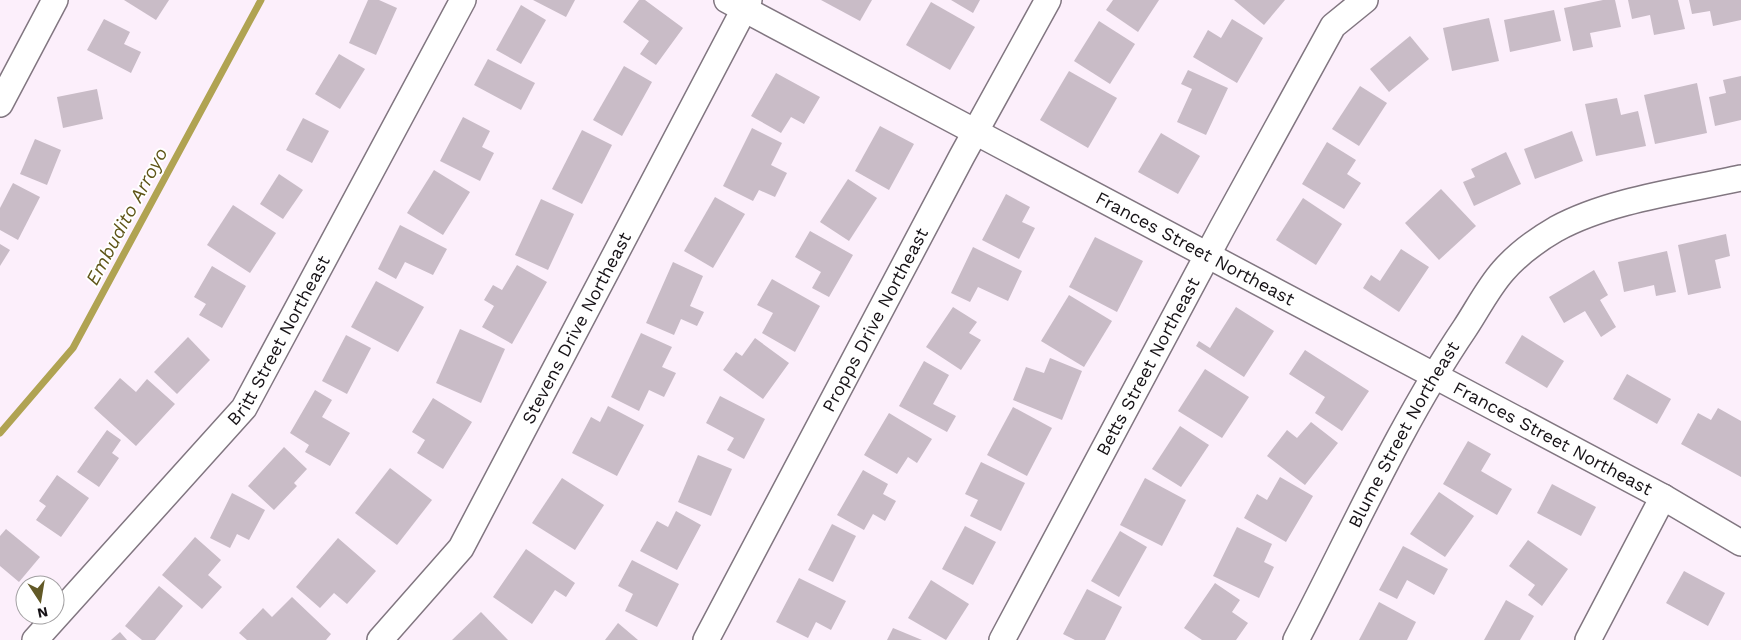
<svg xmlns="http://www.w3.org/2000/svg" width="1741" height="640" font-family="'Work Sans',sans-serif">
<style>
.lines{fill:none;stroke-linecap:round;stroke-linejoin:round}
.stream{stroke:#b0a352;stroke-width:7}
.building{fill:#c9bcc7}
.minor-casing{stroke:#817680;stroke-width:28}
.minor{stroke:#fff;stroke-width:25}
.labels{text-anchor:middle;stroke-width:4;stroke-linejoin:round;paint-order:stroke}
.street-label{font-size:18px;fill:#161216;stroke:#fff}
.water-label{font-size:19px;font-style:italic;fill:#5f5518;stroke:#fff}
</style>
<rect width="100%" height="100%" fill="#fceffb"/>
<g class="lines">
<polyline class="stream" points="0,433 73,348 261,0"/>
</g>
<g class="building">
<polygon points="124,0 169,0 156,20"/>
<polygon points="368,0 379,0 397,8 376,55 349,43"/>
<polygon points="533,0 575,0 566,17"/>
<polygon points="639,0 645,0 683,28 656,65 640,54 649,41 623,22"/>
<polygon points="821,0 872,0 860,21"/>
<polygon points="951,0 980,0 973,13"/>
<polygon points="1113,0 1159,0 1138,32 1106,10"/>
<polygon points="1234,0 1285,0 1264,25"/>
<polygon points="1603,0 1615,0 1621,27 1590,33 1593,47 1573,51 1564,8"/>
<polygon points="1628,0 1678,0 1685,29 1654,35 1650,15 1632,19"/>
<polygon points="1689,0 1741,0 1741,20 1713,26 1710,11 1692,14"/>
<polygon points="931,2 975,27 950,70 906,45"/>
<polygon points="521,5 546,20 521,64 496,50"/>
<polygon points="1554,10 1561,41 1510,52 1504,20"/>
<polygon points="1489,18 1499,61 1452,71 1443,28"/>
<polygon points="104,19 130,32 124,44 141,52 131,73 87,50"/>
<polygon points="1232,19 1263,38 1237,83 1193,57 1208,30 1221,38"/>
<polygon points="1099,21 1135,44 1110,84 1074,61"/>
<polygon points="1410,36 1429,59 1389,92 1370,69"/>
<polygon points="339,54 365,69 340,109 315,94"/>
<polygon points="488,59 535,83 521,110 474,85"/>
<polygon points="624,66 652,82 622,136 593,120"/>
<polygon points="1188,70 1228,88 1206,135 1177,122 1192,89 1181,84"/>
<polygon points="1069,71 1117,98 1088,148 1040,120"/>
<polygon points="776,73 820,97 804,124 791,117 781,133 751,116"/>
<polygon points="1741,76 1741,120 1715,126 1709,97 1726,93 1723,80"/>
<polygon points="1697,83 1707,133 1655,144 1644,95"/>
<polygon points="1360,86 1387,103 1359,146 1332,129"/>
<polygon points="97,89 103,119 63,128 57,97"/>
<polygon points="1617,98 1621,115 1638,111 1646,146 1596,156 1585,104"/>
<polygon points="463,117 490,131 482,147 494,153 480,181 440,161"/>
<polygon points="303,118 329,131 312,163 286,150"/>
<polygon points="880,126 914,144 889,190 855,171"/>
<polygon points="752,128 782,143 771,165 787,173 775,197 759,190 753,201 723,186"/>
<polygon points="582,130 612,145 582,204 552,189"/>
<polygon points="1572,131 1583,161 1535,179 1524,149"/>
<polygon points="1161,133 1200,156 1178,194 1138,172"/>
<polygon points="35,139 61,150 47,185 20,174"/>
<polygon points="1327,142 1356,160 1347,174 1361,183 1344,209 1302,184"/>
<polygon points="1506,152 1521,184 1474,206 1463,182 1475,177 1471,169"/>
<polygon points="434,170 470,192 443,235 407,213"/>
<polygon points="279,174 303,190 283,219 260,204"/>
<polygon points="848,179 877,198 849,241 820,222"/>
<polygon points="13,183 40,197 18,240 0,230 0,208"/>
<polygon points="1441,189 1476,226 1439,260 1405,223"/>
<polygon points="1006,194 1030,207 1022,222 1035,228 1019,259 982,240"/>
<polygon points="715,197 745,214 713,268 684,251"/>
<polygon points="1303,198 1342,224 1316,265 1276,240"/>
<polygon points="541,199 574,214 548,270 515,255"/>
<polygon points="233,205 276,233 250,273 207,245"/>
<polygon points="400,225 447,249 433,275 405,262 396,279 378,269"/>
<polygon points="810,231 853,255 829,297 812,288 821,272 795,257"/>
<polygon points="1726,234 1730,256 1715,260 1721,288 1688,295 1678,245"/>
<polygon points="1095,237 1143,261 1117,312 1069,287"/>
<polygon points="0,244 10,250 0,266"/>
<polygon points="973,247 1022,271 1008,301 978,287 970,302 951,293"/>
<polygon points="1401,249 1429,267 1399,312 1363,288 1371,275 1380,281"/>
<polygon points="1667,251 1676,292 1656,296 1654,285 1624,292 1618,262"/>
<polygon points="673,262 703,276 690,306 704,312 697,326 681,319 674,335 646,323"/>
<polygon points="517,265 547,282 512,344 482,327 494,306 484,300 493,285 502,290"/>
<polygon points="212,266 246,286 222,328 199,315 206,304 194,297"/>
<polygon points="1594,270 1608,295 1600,300 1616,327 1601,337 1585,311 1564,323 1549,297"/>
<polygon points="772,279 820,306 795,352 762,333 773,313 757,305"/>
<polygon points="376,281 424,307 398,352 351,327"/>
<polygon points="1069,295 1112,321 1084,367 1041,341"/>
<polygon points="953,307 977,322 969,333 981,340 961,370 926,347"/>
<polygon points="1236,307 1274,331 1244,377 1196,346 1199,341 1210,348"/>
<polygon points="460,329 505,349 481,403 436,383"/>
<polygon points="641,333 672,347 662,367 676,373 664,397 649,390 639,411 611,397"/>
<polygon points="346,335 371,348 347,394 322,381"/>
<polygon points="1522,335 1564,361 1547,388 1505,363"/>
<polygon points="188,337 210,360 177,394 154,372"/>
<polygon points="755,338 789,363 763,399 723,370 736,352 742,356"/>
<polygon points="1305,350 1369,391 1342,431 1315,413 1325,397 1289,374"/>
<polygon points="1050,358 1082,371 1062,420 1013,400 1026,367 1044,373"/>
<polygon points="924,361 949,375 933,404 956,416 947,432 899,406"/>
<polygon points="1205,369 1249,397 1222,438 1178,411"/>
<polygon points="1627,374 1671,399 1657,424 1613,399"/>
<polygon points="120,378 136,392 147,379 175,404 136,446 94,408"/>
<polygon points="315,390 332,400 322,417 350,433 330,466 305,452 309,445 290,433"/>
<polygon points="720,396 765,419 744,459 727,450 734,438 706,423"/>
<polygon points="433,398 472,422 443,469 417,453 425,440 412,432"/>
<polygon points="608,406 644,425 617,476 572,453 591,417 600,422"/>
<polygon points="1013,407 1052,428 1027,476 987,455"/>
<polygon points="1718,408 1741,421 1741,477 1681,444 1698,413 1711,420"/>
<polygon points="889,413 932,439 917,463 908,457 897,474 864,455"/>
<polygon points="1311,422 1338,443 1305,485 1267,456 1287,430 1297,438"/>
<polygon points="1180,426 1209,445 1181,487 1152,469"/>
<polygon points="107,430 121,440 112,453 119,458 99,487 77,472"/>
<polygon points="1468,441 1491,454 1481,471 1512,489 1497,515 1443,484"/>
<polygon points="284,447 307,469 294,483 297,486 274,510 248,486"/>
<polygon points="698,455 732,469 711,516 678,502"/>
<polygon points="981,462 1025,483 1001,531 970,516 978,500 965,494"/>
<polygon points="390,468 432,500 397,545 355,513"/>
<polygon points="863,470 888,484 883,494 896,501 885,521 873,514 864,530 837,515"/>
<polygon points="57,475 89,498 61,537 36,520 46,506 39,501"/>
<polygon points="1280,477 1313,496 1286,542 1244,518 1257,494 1267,500"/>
<polygon points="562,478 604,505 575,550 532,523"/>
<polygon points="1145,478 1186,500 1162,546 1120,525"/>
<polygon points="1552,484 1596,507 1581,536 1537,513"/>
<polygon points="1439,492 1474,516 1445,557 1410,534"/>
<polygon points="232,493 265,510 249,540 237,534 230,548 210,538"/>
<polygon points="676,511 701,525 677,570 640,551 657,521 668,527"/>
<polygon points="832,524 856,536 833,582 808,570"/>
<polygon points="965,526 996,542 973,585 942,569"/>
<polygon points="1237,527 1272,544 1264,562 1274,567 1259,598 1213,576"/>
<polygon points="6,529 40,557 19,582 0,566 0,536"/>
<polygon points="1120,531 1147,547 1119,597 1091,581"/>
<polygon points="195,537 221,560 208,575 222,587 202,609 162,575"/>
<polygon points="338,538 376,571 347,604 334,593 320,608 296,587"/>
<polygon points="1528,540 1568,569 1542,606 1528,595 1535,585 1509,566"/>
<polygon points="1403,546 1448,569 1434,595 1407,580 1397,599 1379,590"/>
<polygon points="526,549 575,583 566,597 555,590 532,624 493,597"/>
<polygon points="632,560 679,584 657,627 625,611 633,594 618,586"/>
<polygon points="1684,571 1725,593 1708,626 1666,603"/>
<polygon points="799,578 846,601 831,630 816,622 808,638 776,622"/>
<polygon points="931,580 969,604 946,640 908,618"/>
<polygon points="1215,583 1240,600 1232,612 1248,623 1236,640 1202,640 1184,628"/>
<polygon points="159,586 183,606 155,640 142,640 125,626"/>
<polygon points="1087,589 1122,607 1105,640 1075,640 1063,634"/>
<polygon points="292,597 331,634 326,640 247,640 239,633 263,608 272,617"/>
<polygon points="1506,600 1534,616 1520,640 1484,640"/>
<polygon points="1379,602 1416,622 1407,640 1359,640"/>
<polygon points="481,612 508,640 452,640"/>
<polygon points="618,623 638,640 605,640"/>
<polygon points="893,628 922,640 887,640"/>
<polygon points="120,632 127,640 111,640"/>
</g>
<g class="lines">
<defs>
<g id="minor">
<path id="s1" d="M 727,0 L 1663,497 L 1741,543"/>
<polyline points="0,104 55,0"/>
<path id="s2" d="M 35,640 L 244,408 L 463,0"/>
<path id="s3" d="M 380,640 L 461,548 L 749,0"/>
<path id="s4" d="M 706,640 L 962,156 L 1048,0"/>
<path id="s5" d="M 1002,640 L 1222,228 L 1333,26 L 1365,0"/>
<path id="s6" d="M 1296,640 C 1350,537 1400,424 1465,328 C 1477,310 1488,288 1503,271 C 1517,255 1537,240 1556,229 C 1609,200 1682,191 1741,178"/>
<polyline points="1588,640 1663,497"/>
</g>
</defs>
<use href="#minor" class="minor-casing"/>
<use href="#minor" class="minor"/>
</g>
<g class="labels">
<g class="street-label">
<text dy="6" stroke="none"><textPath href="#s1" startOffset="530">Frances Street Northeast</textPath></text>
<text dy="6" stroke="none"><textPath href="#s4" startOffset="362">Propps Drive Northeast</textPath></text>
<text dy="6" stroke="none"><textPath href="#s3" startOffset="371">Stevens Drive Northeast</textPath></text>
<text dy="6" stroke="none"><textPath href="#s2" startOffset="388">Britt Street Northeast</textPath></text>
<text dy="6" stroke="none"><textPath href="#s5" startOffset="310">Betts Street Northeast</textPath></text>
<text dy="6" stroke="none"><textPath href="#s6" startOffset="232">Blume Street Northeast</textPath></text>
<text dy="6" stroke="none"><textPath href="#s1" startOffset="935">Frances Street Northeast</textPath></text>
</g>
<g class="water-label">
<text transform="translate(126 216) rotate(-62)" y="7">Embudito Arroyo</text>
</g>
</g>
<g transform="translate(40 600) rotate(168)"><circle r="24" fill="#ffffff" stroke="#a2a0a2"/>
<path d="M0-4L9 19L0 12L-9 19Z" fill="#625926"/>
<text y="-8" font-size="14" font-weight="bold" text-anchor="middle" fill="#161216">N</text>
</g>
</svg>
